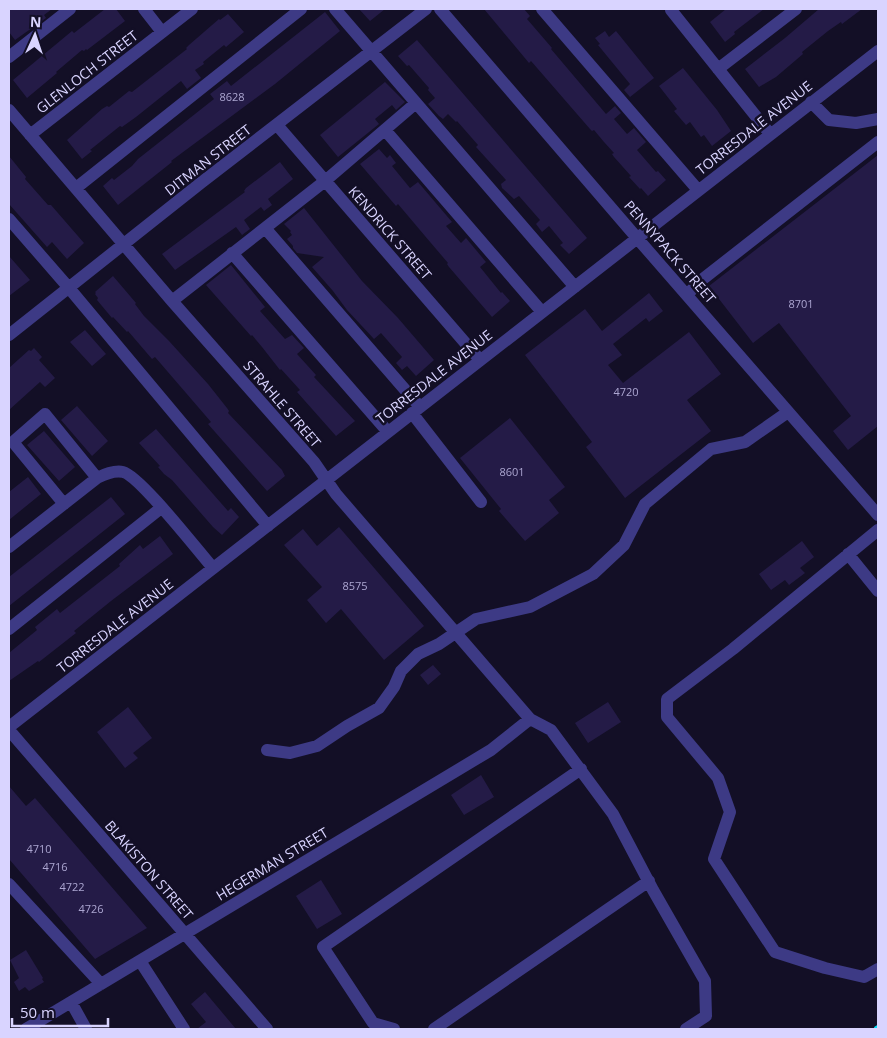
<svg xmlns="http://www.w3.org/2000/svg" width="887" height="1038" viewBox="0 0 887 1038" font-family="'Open Sans',sans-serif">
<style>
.building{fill:#241b47}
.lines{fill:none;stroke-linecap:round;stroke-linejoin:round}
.minor{stroke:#3d3a85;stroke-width:12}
.rail{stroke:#00e5ff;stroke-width:4;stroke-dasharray:8 6;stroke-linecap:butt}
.labels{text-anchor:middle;stroke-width:5;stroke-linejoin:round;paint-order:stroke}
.number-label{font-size:11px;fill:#aca6d1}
.street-label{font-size:14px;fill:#d9d4ff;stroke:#130f26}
</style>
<rect width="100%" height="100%" fill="#130f26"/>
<path class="building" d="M9,9H52L44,15L46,18L15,40L9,32Z
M105,9H116L125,21L87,50L86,49L84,51L82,50L56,72L57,73L27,98L13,80L72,31L74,33Z
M359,9H385L370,21Z
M484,9H524L530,16L527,19L552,48L551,49L606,114L615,106L621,113L614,119L627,134L634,128L646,142L637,150L656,172L658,171L666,180L648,196L641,188L640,189L629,177L631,176L614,157L612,154L614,153L604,142L594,130L592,131L590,129L531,61L529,63Z
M726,9H764L734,32L735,34L725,42L710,22Z
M819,9H862L842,24L841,22L828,31L802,52L803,54L776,77L759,87L745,69L785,38Z
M325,12L340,31L275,84L171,161L172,162L118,205L103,186L112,178L114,180L132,166L138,159L214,99L210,94L227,81L231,86Z
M228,14L244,32L226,47L224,45L203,62L204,64L195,70L201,78L187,89L181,81L136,117L122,127L120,126L90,150L92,151L82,159L67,140L102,109L107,106L109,107L129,91L132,92L187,49L186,48L189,45L219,19L220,20Z
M605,31L609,37L616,31L654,78L630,97L624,90L630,84L598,45L600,44L595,38Z
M417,40L587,238L569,254L560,245L563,243L549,226L542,232L536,224L540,220L519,196L514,199L502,188L501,184L506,180L476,147L478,145L457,121L456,122L448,114L443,119L439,116L428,104L435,98L428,90L429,88L409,65L407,66L398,56Z
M683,68L717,110L731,131L712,146L704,135L701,137L690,122L686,125L674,111L677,109L659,86Z
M385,82L405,102L396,110L392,105L375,119L379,124L338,157L320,135Z
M379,149L387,158L390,155L396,163L392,166L410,188L418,182L452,222L446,226L461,243L466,238L486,262L480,267L501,293L502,292L510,301L492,317L449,267L447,264L448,263L425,236L398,204L396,206L360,164Z
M878,155V426L848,450L833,431L851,416L779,323L753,343L709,286Z
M9,156L26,177L25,179L48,205H51L84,243L67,259L52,242L47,247L9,204Z
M280,162L293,179L268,199L272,205L264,211L261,207L244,220L250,229L242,235L236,227L175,270L162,254L245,192L244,191L246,188Z
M304,208L362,281L398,318L434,360L416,376L407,366L402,370L396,363L402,357L381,333L374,339L347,310L333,291L312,267L324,257L297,253L293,248V246L287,239L292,235L290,232L291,231L284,224Z
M9,256L30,280L9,296Z
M231,265L265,307L260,311L285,339L292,335L304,348L297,354L316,375L314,377L355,421L336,436L297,392L300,390L281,369L280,370L262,347L252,335L251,336L206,285Z
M113,276L136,303L135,304L144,316L169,341L208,384L227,408L229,411L228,413L282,470L285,476L267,491L208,424L211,422L155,357L152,359L128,331L127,332L113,317L112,318L97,300L98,298L95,294L96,293L95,292Z
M649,293L663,311L649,322L646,318L613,344L622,355L608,365L623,383L689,332L721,374L687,400L711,431L625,498L586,447L592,442L525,355L585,309L602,331Z
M85,330L106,354L92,366L70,342Z
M34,348L42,357L39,360L55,378L45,387L40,382L9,410V368L29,350L31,351Z
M77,406L108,441L92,456L61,420Z
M510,418L565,487L549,500L559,513L525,541L499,511L501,509L460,458Z
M156,429L228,511L231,508L239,517L222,535L213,527L172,480L164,474L158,467L160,466L139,443Z
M44,431L75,467L59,481L27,445Z
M28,477L41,494L9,520V492Z
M111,497L125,514L9,606V577Z
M339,527L424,626L384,660L341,609L326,623L307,600L322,587L284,545L303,529L317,546Z
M160,536L173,554L111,601L74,631L76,633L39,662L38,661L9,681V653L37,630L35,627L57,609L60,613L120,566L119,564L140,545L143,549Z
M802,541L814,557L800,568L805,573L789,585L785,580L771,590L759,574Z
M433,665L441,674L428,685L420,675Z
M608,702L621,722L588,743L575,723Z
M128,707L152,738L133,753L138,758L125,768L97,732Z
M481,775L494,797L464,815L451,795Z
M9,786L26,806L35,798L147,928L95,959L9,859Z
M321,880L342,914L317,929L296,896Z
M26,950L43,978L42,979L44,982L29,991L25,987L19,991L14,982L19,978L10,960Z
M205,992L236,1029H197L206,1022L191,1004Z"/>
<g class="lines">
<path class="minor" d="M144,9L162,32
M335,9L575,287
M440,9L637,238L878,515
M542,9L698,190
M672,9L671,10L770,134
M9,57L70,9
M718,69L796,9
M811,102L829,120L856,123L878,119
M9,110L172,301L314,462L336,494L530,719L551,730L613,814L653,890L705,981L706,1016L686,1029
M277,125L480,360
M385,130L542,312
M30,135L192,9
M76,188L301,9
M9,219L69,288L268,526
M265,228L420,407
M232,253L388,432
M687,295L699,282L878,142
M172,301L325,181L416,103
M9,335L202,182L426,9
M412,413L481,502
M64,504L13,442L45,414L97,478
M878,530L733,649L667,699V717L718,778L730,812L714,859L775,952L825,968L864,977L878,969
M9,547L97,478C105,474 114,470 123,472C140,476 198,551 213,568
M848,554L878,591
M9,629L161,508
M9,727L878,51
M9,730L267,1029
M267,750L290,753L317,746L347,726L379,708L394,687L401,671L418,654L439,644L476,619L530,607L593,574L624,545L645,504L711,449L745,442L788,412
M9,884L101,984
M140,961L184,1029
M71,1002L86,1029
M26,1029L491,750L530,719
M394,1029L373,1023L323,947L581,769
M434,1029L649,881"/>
<path class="rail" d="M875,1029L878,1027"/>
</g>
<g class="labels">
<g class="number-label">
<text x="232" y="101">8628</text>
<text x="801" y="308">8701</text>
<text x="626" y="396">4720</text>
<text x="512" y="476">8601</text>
<text x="355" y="590">8575</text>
<text x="39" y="853">4710</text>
<text x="55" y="871">4716</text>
<text x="72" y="891">4722</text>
<text x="91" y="913">4726</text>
</g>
<g class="street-label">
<text transform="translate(87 72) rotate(-38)" y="5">GLENLOCH STREET</text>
<text transform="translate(754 128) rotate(-38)" y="5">TORRESDALE AVENUE</text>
<text transform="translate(208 160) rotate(-38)" y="5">DITMAN STREET</text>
<text transform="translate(390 233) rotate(49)" y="5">KENDRICK STREET</text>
<text transform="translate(670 252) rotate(49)" y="5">PENNYPACK STREET</text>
<text transform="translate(434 377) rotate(-38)" y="5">TORRESDALE AVENUE</text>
<text transform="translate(282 404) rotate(49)" y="5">STRAHLE STREET</text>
<text transform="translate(115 626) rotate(-38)" y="5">TORRESDALE AVENUE</text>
<text transform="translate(272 864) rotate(-31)" y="5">HEGERMAN STREET</text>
<text transform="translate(149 870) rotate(49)" y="5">BLAKISTON STREET</text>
</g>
</g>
<rect width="887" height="1038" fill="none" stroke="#d9d4ff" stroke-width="20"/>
<g transform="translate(35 35) rotate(3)" stroke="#130f26" stroke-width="4" paint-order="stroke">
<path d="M0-4L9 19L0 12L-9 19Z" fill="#d9d4ff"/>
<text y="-8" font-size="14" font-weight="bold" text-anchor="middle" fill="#d9d4ff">N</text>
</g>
<path d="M12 1018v8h96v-8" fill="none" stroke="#d9d4ff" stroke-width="2.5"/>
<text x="20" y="1018" font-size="15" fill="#d9d4ff" stroke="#130f26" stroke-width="4" paint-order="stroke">50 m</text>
</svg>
